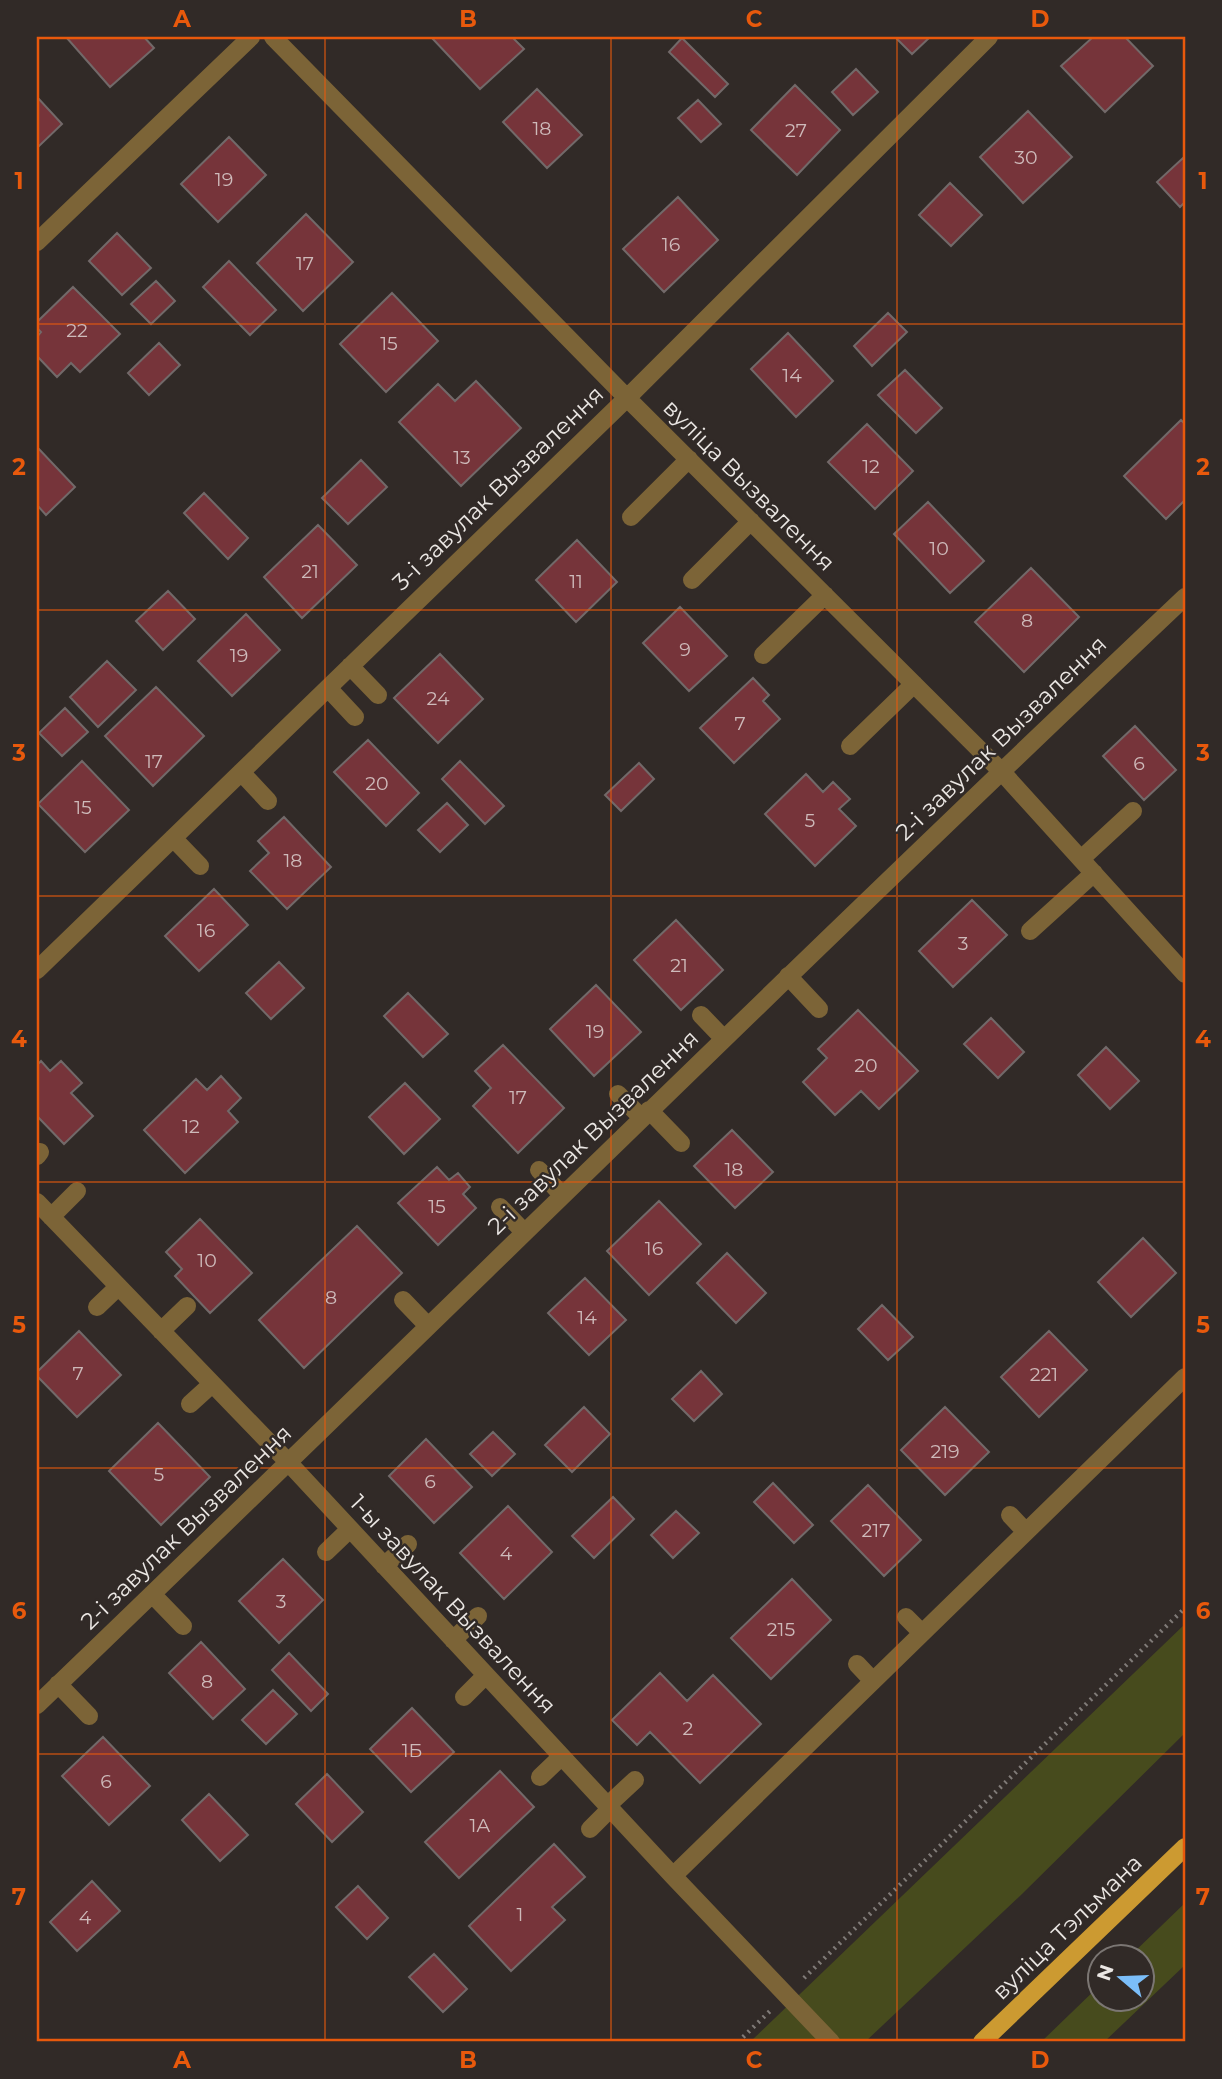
<svg xmlns="http://www.w3.org/2000/svg" width="1222" height="2079" viewBox="0 0 1222 2079" font-family="Montserrat,sans-serif">
<style>
.green{fill:#474b1d}
.building{fill:#76343a;stroke:#726969;stroke-width:2}
.lines{fill:none;stroke-linecap:round;stroke-linejoin:round}
.path{stroke:#807b78;stroke-width:4.5;stroke-dasharray:2 5;stroke-linecap:butt}
.minor{stroke:#7c6437;stroke-width:18}
.major{stroke:#cc9a31;stroke-width:18}
.grid{fill:none;stroke:#e8590c;stroke-width:2;stroke-opacity:0.55}
.labels{text-anchor:middle;stroke-width:5;stroke-linejoin:round;paint-order:stroke}
.number-label{font-size:19px;fill:#cebaba}
.street-label{font-size:23px;fill:#ebe7e4;stroke:#312a27}
.neatline{fill:none;stroke:#e8590c;stroke-width:2.5}
.grid-label{font-size:23px;text-anchor:middle;font-weight:bold;fill:#e8590c}
</style>
<rect width="100%" height="100%" fill="#312a27"/>
<path class="green" d="M1185,1624V1733L1021,1895L865,2042H750Z
M1185,1903V1965L1104,2042H1041L1099,1986L1100,1998H1142V1956H1130Z"/>
<path class="building" d="M66,37H144L154,48L110,87Z
M431,37H512L524,49L480,89Z
M895,37H930L912,54Z
M1093,37H1125L1153,66L1105,112L1061,66Z
M682,38L728,84L715,97L669,52Z
M856,69L878,92L853,115L832,92Z
M795,85L840,130L797,175L751,130Z
M537,89L582,135L547,168L503,122Z
M37,97L62,124L37,148Z
M698,100L721,124L701,142L678,118Z
M1028,111L1072,157L1023,203L980,157Z
M229,137L266,175L218,222L181,184Z
M1183,158L1185,161V202L1180,207L1157,182Z
M950,183L982,215L951,246L919,215Z
M678,197L718,240L664,292L623,249Z
M306,214L353,262L303,311L257,263Z
M117,233L151,268L122,295L89,261Z
M229,261L276,310L250,335L203,287Z
M156,281L175,301L151,324L131,304Z
M73,287L120,334L80,372L71,363L57,377L37,356V337L41,332L37,328V322Z
M392,293L438,341L386,392L340,344Z
M888,313L907,332L872,366L854,346Z
M788,333L833,381L796,417L751,369Z
M159,343L180,365L149,395L128,373Z
M905,370L942,408L916,433L878,395Z
M476,381L521,428L461,486L399,422L438,384L455,401Z
M1181,420L1185,424V500L1166,519L1124,476Z
M867,424L913,471L875,509L828,462Z
M37,447L75,487L46,515L37,505Z
M361,460L387,487L348,524L322,498Z
M204,493L248,538L228,559L184,513Z
M928,502L984,561L950,593L894,534Z
M318,525L357,565L302,618L264,577Z
M577,540L617,582L576,622L536,580Z
M1031,568L1079,617L1024,672L975,622Z
M168,591L195,619L163,650L136,621Z
M680,607L727,656L689,691L643,643Z
M246,614L280,650L232,696L198,661Z
M440,654L483,699L438,743L394,698Z
M107,661L136,690L98,727L70,697Z
M753,678L769,695L763,701L780,719L734,763L700,728Z
M156,687L204,736L153,786L105,736Z
M65,708L88,732L62,756L39,733Z
M1135,726L1176,770L1144,800L1103,756Z
M368,740L419,793L386,826L334,772Z
M82,761L129,810L85,852L38,804Z
M460,761L504,806L485,824L442,779Z
M639,763L654,779L621,811L605,795Z
M806,774L823,792L833,782L850,799L839,809L856,826L815,866L765,814Z
M447,803L468,825L440,852L418,830Z
M284,817L331,867L287,909L250,871L269,853L258,841Z
M214,889L248,925L199,971L165,936Z
M972,900L1007,935L953,987L919,951Z
M676,920L723,970L681,1010L634,960Z
M279,962L304,988L271,1019L246,993Z
M596,985L641,1032L594,1076L550,1029Z
M408,993L448,1034L423,1057L384,1016Z
M858,1010L918,1071L879,1109L861,1091L835,1115L803,1082L827,1058L818,1049Z
M991,1018L1024,1052L998,1078L964,1044Z
M503,1045L564,1108L518,1153L473,1106L491,1088L475,1071Z
M1106,1047L1139,1081L1110,1109L1078,1075Z
M41,1061L50,1071L61,1061L82,1083L71,1093L93,1116L64,1144L37,1116V1065Z
M221,1076L241,1098L228,1111L238,1122L185,1173L144,1130L196,1079L207,1090Z
M405,1083L440,1119L404,1154L369,1117Z
M732,1130L773,1172L735,1208L694,1166Z
M437,1167L449,1180L458,1173L470,1187L463,1194L476,1208L438,1245L398,1203Z
M659,1201L701,1244L649,1295L607,1251Z
M200,1219L252,1273L210,1313L175,1276L182,1269L166,1252Z
M357,1226L402,1273L304,1368L259,1320Z
M1143,1238L1176,1273L1131,1317L1098,1282Z
M727,1253L766,1293L736,1323L697,1283Z
M585,1278L626,1320L589,1355L548,1313Z
M882,1305L913,1337L888,1360L858,1329Z
M79,1331L121,1375L77,1417L37,1376V1372Z
M1049,1331L1087,1370L1039,1417L1001,1377Z
M701,1371L722,1394L694,1421L672,1399Z
M584,1407L610,1434L572,1472L545,1445Z
M945,1407L989,1452L945,1495L901,1450Z
M158,1423L210,1477L161,1525L109,1471Z
M493,1432L515,1454L492,1476L470,1454Z
M426,1439L472,1487L434,1523L389,1476Z
M773,1483L813,1525L794,1543L754,1502Z
M868,1485L921,1540L884,1576L831,1521Z
M613,1497L634,1519L594,1558L572,1536Z
M508,1506L552,1552L504,1599L460,1553Z
M676,1511L699,1533L673,1558L651,1535Z
M283,1559L323,1600L279,1643L239,1601Z
M792,1579L831,1620L771,1679L731,1638Z
M201,1642L245,1689L213,1719L169,1673Z
M289,1653L328,1694L311,1711L272,1670Z
M660,1673L687,1701L713,1675L761,1724L700,1783L650,1732L637,1745L612,1720Z
M273,1690L297,1714L266,1744L242,1720Z
M412,1708L454,1752L411,1792L370,1749Z
M103,1737L150,1786L109,1825L62,1776Z
M500,1771L534,1807L459,1878L425,1842Z
M327,1774L363,1812L332,1842L296,1804Z
M209,1794L248,1835L220,1861L182,1820Z
M554,1844L585,1877L552,1907L565,1920L511,1971L469,1926Z
M92,1881L120,1911L77,1951L50,1922Z
M358,1886L388,1918L367,1939L336,1907Z
M434,1954L467,1989L443,2012L409,1977Z"/>
<g class="lines">
<path class="path" d="M804,1978L1185,1608
M738,2042L770,2011"/>
<path class="minor" d="M273,37L627,398L1001,771L1185,974
M37,242L251,37
M631,517L689,459
M692,580L751,521
M763,655L825,595
M350,666L378,695
M328,688L355,717
M850,746L914,684
M241,772L268,801
M173,838L200,866
M1081,859L1133,811
M1030,931L1094,873
M37,970L627,398L989,37
M788,976L819,1009
M701,1015L724,1039
M618,1094L641,1117
M649,1110L681,1143
M37,1156L40,1152
M539,1170L562,1195
M37,1202L288,1462L673,1876L831,2042
M500,1207L524,1232
M51,1217L77,1191
M403,1300L428,1326
M97,1307L118,1287
M161,1331L187,1306
M190,1404L212,1384
M1010,1515L1026,1532
M326,1552L350,1529
M384,1566L408,1544
M152,1594L183,1626
M906,1617L922,1633
M453,1640L478,1616
M857,1664L873,1681
M58,1684L89,1716
M464,1697L486,1675
M37,1705C421,1336 799,962 1185,597
M540,1777L561,1757
M607,1806L635,1780
M590,1829L610,1809
M673,1876L1185,1377"/>
<path class="major" d="M982,2042L1185,1847"/>
</g>
<path class="grid" d="M325,37V2042M611,37V2042M897,37V2042M37,324H1185M37,610H1185M37,896H1185M37,1182H1185M37,1468H1185M37,1754H1185"/>
<g class="labels">
<g class="number-label">
<text x="542" y="135">18</text>
<text x="796" y="137">27</text>
<text x="1026" y="164">30</text>
<text x="224" y="186">19</text>
<text x="671" y="251">16</text>
<text x="305" y="270">17</text>
<text x="77" y="337">22</text>
<text x="389" y="350">15</text>
<text x="792" y="382">14</text>
<text x="462" y="464">13</text>
<text x="871" y="473">12</text>
<text x="939" y="555">10</text>
<text x="310" y="578">21</text>
<text x="576" y="588">11</text>
<text x="1027" y="627">8</text>
<text x="685" y="656">9</text>
<text x="239" y="662">19</text>
<text x="438" y="705">24</text>
<text x="740" y="730">7</text>
<text x="154" y="768">17</text>
<text x="1139" y="770">6</text>
<text x="377" y="790">20</text>
<text x="83" y="814">15</text>
<text x="810" y="827">5</text>
<text x="293" y="867">18</text>
<text x="206" y="937">16</text>
<text x="963" y="950">3</text>
<text x="679" y="972">21</text>
<text x="595" y="1038">19</text>
<text x="866" y="1072">20</text>
<text x="518" y="1104">17</text>
<text x="191" y="1133">12</text>
<text x="734" y="1176">18</text>
<text x="437" y="1213">15</text>
<text x="654" y="1255">16</text>
<text x="207" y="1267">10</text>
<text x="331" y="1304">8</text>
<text x="587" y="1324">14</text>
<text x="78" y="1380">7</text>
<text x="1044" y="1381">221</text>
<text x="945" y="1458">219</text>
<text x="159" y="1481">5</text>
<text x="430" y="1488">6</text>
<text x="876" y="1537">217</text>
<text x="506" y="1560">4</text>
<text x="281" y="1608">3</text>
<text x="781" y="1636">215</text>
<text x="207" y="1688">8</text>
<text x="688" y="1735">2</text>
<text x="412" y="1757">1Б</text>
<text x="106" y="1788">6</text>
<text x="480" y="1832">1А</text>
<text x="520" y="1921">1</text>
<text x="85" y="1924">4</text>
</g>
<g class="street-label">
<text transform="translate(749 485) rotate(45)" y="8">вуліца Вызвалення</text>
<text transform="translate(498 488) rotate(-44)" y="8">3-і завулак Вызвалення</text>
<text transform="translate(1001 738) rotate(-44)" y="8">2-і завулак Вызвалення</text>
<text transform="translate(593 1132) rotate(-44)" y="8">2-і завулак Вызвалення</text>
<text transform="translate(186 1527) rotate(-44)" y="8">2-і завулак Вызвалення</text>
<text transform="translate(453 1604) rotate(47)" y="8">1-ы завулак Вызвалення</text>
<text transform="translate(1067 1927) rotate(-44)" y="8">вуліца Тэльмана</text>
</g>
</g>
<rect width="1222" height="2079" fill="none" stroke="#312a27" stroke-width="77"/>
<g transform="translate(1121 1978) rotate(289)"><circle r="33" fill="#312a27" stroke="#7b7673" stroke-width="2"/>
<path d="M0-5L12 26L0 18L-12 26Z" fill="#7bbef9"/>
<text y="-10" font-size="19" font-weight="bold" text-anchor="middle" fill="#ebe7e4">N</text>
</g>
<rect x="38" y="38" width="1146" height="2002" class="neatline"/>
<g class="grid-label">
<text x="182" y="27">A</text>
<text x="468" y="27">B</text>
<text x="754" y="27">C</text>
<text x="1040" y="27">D</text>
<text x="19" y="189">1</text>
<text x="1203" y="189">1</text>
<text x="19" y="475">2</text>
<text x="1203" y="475">2</text>
<text x="19" y="761">3</text>
<text x="1203" y="761">3</text>
<text x="19" y="1047">4</text>
<text x="1203" y="1047">4</text>
<text x="19" y="1333">5</text>
<text x="1203" y="1333">5</text>
<text x="19" y="1619">6</text>
<text x="1203" y="1619">6</text>
<text x="19" y="1905">7</text>
<text x="1203" y="1905">7</text>
<text x="182" y="2068">A</text>
<text x="468" y="2068">B</text>
<text x="754" y="2068">C</text>
<text x="1040" y="2068">D</text>
</g>
</svg>
